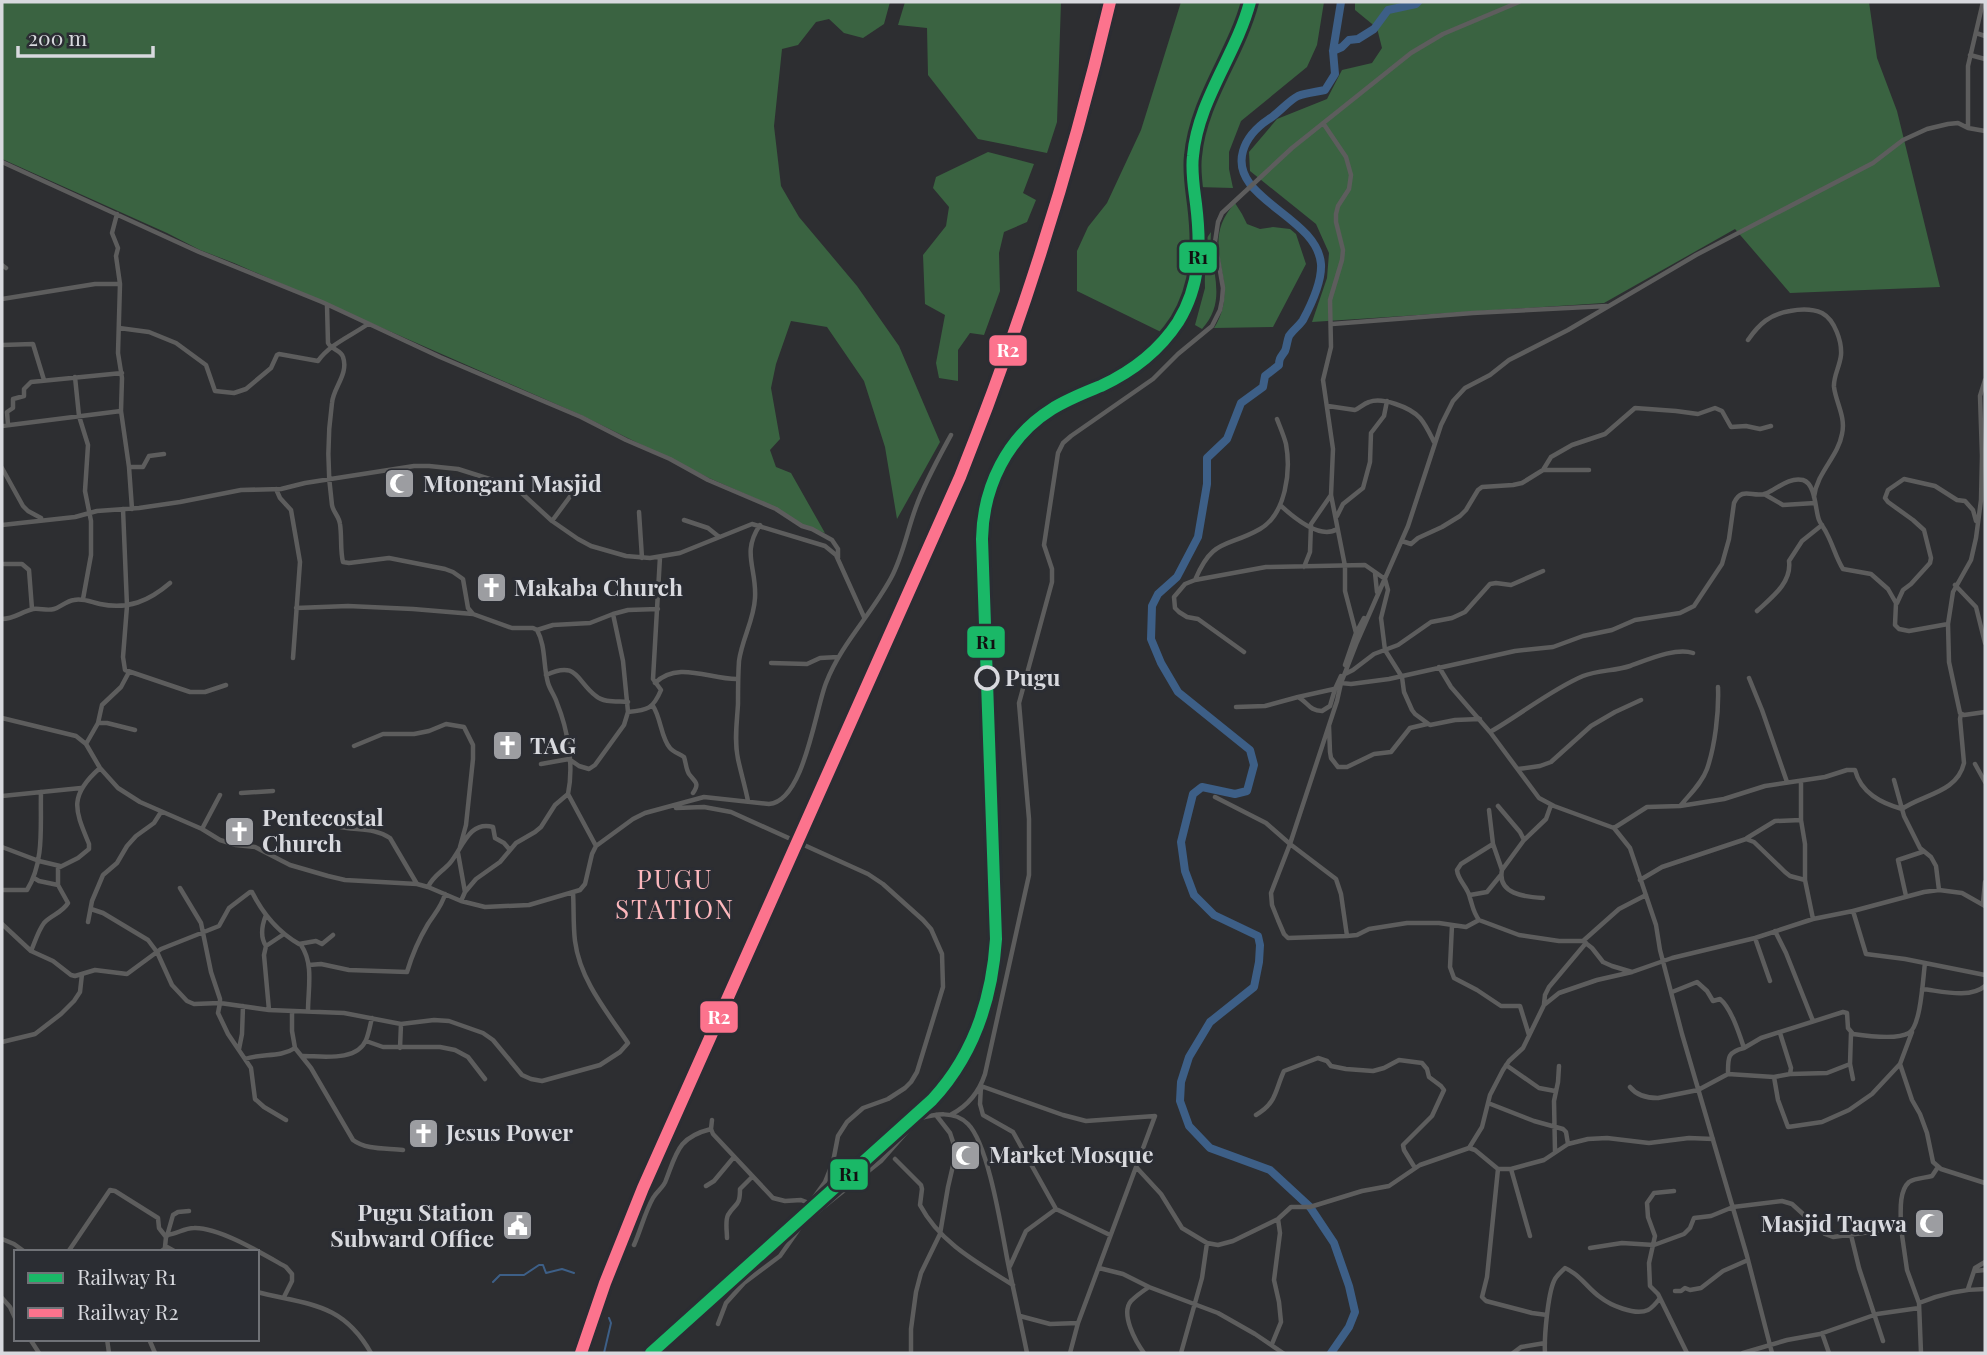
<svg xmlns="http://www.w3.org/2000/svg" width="1987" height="1355" viewBox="0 0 1987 1355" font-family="'Playfair Display',serif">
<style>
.forest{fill:#3a6341}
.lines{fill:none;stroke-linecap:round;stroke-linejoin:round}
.stream{stroke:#3d5f87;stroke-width:2}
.river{stroke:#3d5f87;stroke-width:8}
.minor{stroke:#5d5d5d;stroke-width:4.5}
.rail-1-casing{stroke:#2b2d33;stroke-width:18}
.rail-2-casing{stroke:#2b2d33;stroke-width:18}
.rail-1{stroke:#1ab867;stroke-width:12}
.rail-2{stroke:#fc738d;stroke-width:12}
.stop-dot{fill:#2b2d33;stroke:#d8d9de;stroke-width:3.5}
.labels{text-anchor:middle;stroke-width:6;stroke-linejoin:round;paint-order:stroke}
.poi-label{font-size:23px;font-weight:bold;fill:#d8d9de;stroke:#2b2d33;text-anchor:start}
.stop-label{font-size:23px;font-weight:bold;fill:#d8d9de;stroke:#2b2d33;text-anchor:start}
.quarter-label{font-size:26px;letter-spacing:2px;fill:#fcb7bc;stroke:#2b2d33}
.line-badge{stroke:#2b2d33;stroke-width:2.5}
.badge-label{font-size:19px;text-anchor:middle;font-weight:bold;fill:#fff}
.pale-badge-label{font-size:19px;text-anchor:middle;font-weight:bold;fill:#111}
</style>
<rect width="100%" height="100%" fill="#2d2e31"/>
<path class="forest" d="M2,2H890L884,24L863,38L844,33L829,19L816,22L798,45L782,49L774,126L781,186L799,217L857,286L899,346L940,442L897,519L885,447L864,381L827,327L791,321L776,364L771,388L780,439L770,450L776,467L791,473L825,533L803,525L777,508L709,478L581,415L234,263L200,250L167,233L2,159Z
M905,2H1061L1057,122L1047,153L978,139L928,75L927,28L898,25Z
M1181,2H1244C1231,56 1190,100 1187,157C1186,173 1189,190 1191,206C1197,256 1194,291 1163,333L1077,291V251L1088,227L1107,203L1141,130Z
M1253,2H1324L1317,45L1307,67L1241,121L1229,152V169L1233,188L1197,187C1189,111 1236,70 1253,2Z
M1355,2H1869L1877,58L1897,111L1940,287L1790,293L1735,229L1604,303L1312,322L1327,278L1329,253L1316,224L1250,171L1249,152L1277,119L1327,99L1342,70L1372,63L1382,48L1377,28L1355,10Z
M988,152L1034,164L1023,193L1036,200L1027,222L1004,232L999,253L1000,291L984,335L970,333L958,350V381L939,378L936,363L945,315L925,304L923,255L946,226L949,207L933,188L936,177Z
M1235,203L1242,214L1247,224L1260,229L1273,227L1290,229L1296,234L1306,264L1273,327L1214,328C1244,280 1195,247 1235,203Z
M1211,232C1208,267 1230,298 1202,329L1195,325L1205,288L1204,242Z"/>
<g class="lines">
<path class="stream" d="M493,1282L500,1275H524L539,1265H543L546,1273L562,1269L574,1273
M604,1353L611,1323L609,1318"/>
<path class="river" d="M1333,51L1342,47L1349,40L1358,39L1374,29L1388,10L1416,4L1418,2
M1331,1353L1349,1327L1355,1312L1349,1286L1334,1243L1310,1207L1270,1170L1210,1148L1189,1126L1180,1101L1181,1082L1189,1057L1210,1022L1254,987L1259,962L1260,945L1258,936L1214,915L1194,895L1185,871L1181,842L1193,794L1202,787L1235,794L1247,791L1254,765L1250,750L1178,692L1161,663L1151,639L1152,606L1158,594L1177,577L1198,537L1207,484V458L1227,439L1241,403L1263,387L1265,376L1279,365C1279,358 1281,357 1285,351C1287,346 1287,341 1289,336C1293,330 1299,326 1303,320C1311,305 1322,281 1321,264C1317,216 1229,199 1243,151C1247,137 1257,127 1269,119C1279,113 1288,101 1298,96C1306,93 1316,92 1325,90L1335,74L1333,51L1341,2"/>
<path class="minor" d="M1976,33L1985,36
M1970,55L1985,59
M1323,123L1346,157L1351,175L1349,189L1338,206L1336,214V222L1343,250L1342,260L1330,300L1331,347L1323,380L1333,449L1331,495L1345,566V591L1356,633
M1968,128V66L1983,2
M2,162L199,252L322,302L440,357L581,417L626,440L670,459L708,480L776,509L802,526L812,529L832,540L838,549V558
M117,214L112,233L118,248L116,256L120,284L118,353L122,378L121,411L129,467L132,509
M2,265L6,268
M2,299L95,284H120
M327,305L328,343C332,350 341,350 343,357C349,374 333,388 332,403C327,438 327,470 332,505C333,512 339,516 340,524C342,537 340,550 343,562L349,563L389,558L445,569L453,572L463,579L468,608L473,614L512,628H533L537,630C546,646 543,666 548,683C550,690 555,696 557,703C568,730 574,766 568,794L555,805L541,827L535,832L516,843L500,862L476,879L465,892L461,901
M1332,324L1473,313L1607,306
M119,328L149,332L176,343L206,365L215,391L234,393L246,389L271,368L277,355L279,354L318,361C330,344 351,336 368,324
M1748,340C1759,324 1770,314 1790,311C1800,309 1813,309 1822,313C1835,320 1842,342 1841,355C1840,366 1833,377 1834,387C1836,403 1846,417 1842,434C1838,457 1817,472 1814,497
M2,345L33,344L44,380
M75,377L79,416L88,445L85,491L91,521V555L83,599
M1985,380L1980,396L1982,456L1981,500L1976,538L1971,560L1953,592L1948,624L1949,662L1960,713L1964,715L1985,712
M1328,406L1355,410C1360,408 1363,404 1369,402C1382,397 1410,407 1420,418C1426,425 1430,434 1434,442
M8,425L7,412L13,408V399L24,396V389L31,382L122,373
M2,426L121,411
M129,467H143L149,456L164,454
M2,468L23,506L28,511L41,518
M1543,470L1551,457L1572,445L1605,434L1635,408L1676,411L1698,414L1715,408L1722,411L1731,427L1746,426L1760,429L1771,426
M276,489L280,498L291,510L300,562L293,658
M1764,494L1783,505L1815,503
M1280,505C1293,517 1320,540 1337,529
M123,509L127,606L123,657L125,670L190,692H205L226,685
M639,512L642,558
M1337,516L1343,504L1363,488L1370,462L1371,433L1384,416L1387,401
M684,520L708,528L718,536
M552,521L580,483
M2,525L75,517L97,511L139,508L180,502L241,490L281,489L305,483L414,466H429L458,469L515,487L552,521L578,539L591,546L626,556L650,558L680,553L752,524L825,546L836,555L864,617
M1402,541L1411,544L1418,538L1442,527L1460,516L1466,510L1478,490L1482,487L1513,485L1522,483L1543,470H1589
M2,564H22L29,570L32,609
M1304,567L1310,552L1311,524L1331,495
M1375,573L1377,592
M1195,580C1213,537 1227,548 1260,529C1286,514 1291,471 1286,444C1284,436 1280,427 1277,419
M1955,585L1976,607L1985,643
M1897,603L1903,590L1911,584L1930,563L1931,558L1924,530L1913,520L1888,502L1885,498L1888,490L1904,479L1935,486L1957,500L1965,501L1973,510L1976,521
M296,608L348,606L413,609L473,614
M1757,611C1771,598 1792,583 1789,561L1802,541L1822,525
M2,619C14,619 21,612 33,609C40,608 47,611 54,609C61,607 66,601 74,600C83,598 91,602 100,604C128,610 149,601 170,583
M537,630L553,625L590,623L613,614L628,610L658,609
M1244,652L1198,619L1187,617L1179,612L1175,608L1174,597L1185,584L1195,580L1266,567L1365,565L1385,579L1388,590L1381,618L1385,650L1402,677L1404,692L1412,710L1415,714L1430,725L1455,720L1480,719
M771,663L807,664L820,658L838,657
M1345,665L1356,633L1364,618
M1439,667L1451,687L1490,732L1539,798L1554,806L1614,828L1630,848L1656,925L1660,950L1682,1034L1747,1256L1772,1353
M1345,674L1353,670L1374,654L1398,645L1431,622L1452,618L1465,612L1490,584L1496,583L1511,585L1543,571
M546,675C578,660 576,681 596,696C604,703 618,701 628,702
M1749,678L1762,710L1787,782
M655,683C678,660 711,680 738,679
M1341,683L1351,684L1389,679L1515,651L1553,647L1583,636L1612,630L1635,620L1680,613L1694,606L1722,564L1729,539L1734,503C1742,485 1754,499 1767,493C1778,488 1789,477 1803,480C1816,484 1815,510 1819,520C1821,525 1825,529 1827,534C1833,545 1836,558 1843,569L1871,574L1888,589L1896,603L1895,625L1899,629L1909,631L1948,624
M1298,697L1334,689
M653,706C661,718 661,738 670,748C673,752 680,754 684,757C686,763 686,769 689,774C695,782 700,783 693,793
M1236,707L1265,706L1298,697C1308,702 1309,711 1322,711L1330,706L1335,689L1341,676
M628,712C648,710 653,709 661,690L653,679L660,557
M2,718L76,736L86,744L100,768L118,788L140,802L202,829L220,840L236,845L255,847L290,865L328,876L345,880L417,884L428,887L461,901L485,907L529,905L580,890L585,884L592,854L596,846L633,819L645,813L704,797L769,804C804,801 815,711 826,683C841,644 871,615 891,578C903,556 907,531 916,507C925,482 938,459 951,435
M98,723L102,705L121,687L129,672
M1329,726L1330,752L1331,758L1338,767H1347L1374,754L1391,752L1410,728L1427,724
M1490,732C1520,715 1552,689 1583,676C1598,670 1615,671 1630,666C1647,660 1676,647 1693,653
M86,744L98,723H107L135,730
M354,746L383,734H414L429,731L446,724L464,727L473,745V759L466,825L460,847
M541,764L569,759L579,766L589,769L595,765L624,725L628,712L623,661L613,614
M1975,764L1985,782
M1518,769L1540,766L1551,762L1591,726L1615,712L1641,700
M1894,780L1904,816L1920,848L1931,857L1936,866L1939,890
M1801,781V820L1805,844V880L1813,919
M241,793L273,791
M568,794L596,846
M2,796L81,788
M1215,797L1266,823L1290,844L1336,879L1341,894L1347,936
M748,801C745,786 741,773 738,759C734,741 737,722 738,704C738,690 738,675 739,661C742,639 754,620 755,598C757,568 741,553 760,525
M1681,805C1690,794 1702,783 1707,769C1715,746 1719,712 1718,687
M1498,806L1520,832L1524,840L1502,870C1497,894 1525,897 1543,898
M676,808L704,807L731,812L868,874L883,884L923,920L931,929L942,954L943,987L917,1072L911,1082L905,1088L888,1099L863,1108L847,1122L838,1136L833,1162L825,1182L810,1203
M1902,809C1923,794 1957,793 1964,763L1960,719L1961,714
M1489,810L1493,844L1502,870
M337,826C354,831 374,827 390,838L417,884
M1614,828L1647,807L1680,806L1724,799L1765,786L1825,777L1847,770H1855C1861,793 1881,803 1902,809
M202,829L220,795
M1747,838L1775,821L1801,820
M1524,840L1546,819L1551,805
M2,847L39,861L60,866
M458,853L465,892
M34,878L39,881L58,885
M1640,880L1662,867L1746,839L1754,842L1785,872L1790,876L1805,880
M428,887C433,876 442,872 450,863C462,849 469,820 493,827L495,838L504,843L510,850
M180,888L201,923L211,972L220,999V1003L218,1013L228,1034L251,1068L255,1099L264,1107L286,1120
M2,890H27C45,861 40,824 41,792
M1470,895L1487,892L1500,876
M1906,896L1898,860L1922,852
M1983,903L1985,882
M91,909L103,913L148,940L157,952L172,985L187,1001L194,1004L220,1003L269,1010L344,1013L401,1024L434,1020L449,1021L483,1033L493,1040L522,1075L531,1079L542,1081L600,1065L620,1052L628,1043C607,1012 580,980 575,941C573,925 574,908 573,892
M1853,911L1866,954L1905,959L1985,975
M266,915C262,925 260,937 266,946
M1479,920C1473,912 1473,907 1470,898C1468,887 1458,881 1457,870L1461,864L1493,844
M88,922L92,901L103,875L117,863L127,846L136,836L154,823L161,812
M2,924L31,951L53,961L71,975L75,976L95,970L127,974L161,949L219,926L229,908L250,892H252C263,914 278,932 299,944L316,941L322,944L333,935
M1452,925L1450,967L1454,978L1477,990L1501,1006H1520L1529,1035
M1775,931L1786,953L1813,1021
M1755,938L1770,981
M1583,941L1619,909L1646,895
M301,945C314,964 308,989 308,1011
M31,951C35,942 38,931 44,923C51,915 62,913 68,903L58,885V868L78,858L89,849V844C75,810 68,796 100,768
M309,965L321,964L349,970L407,972C412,955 419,939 428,924C435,913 442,906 445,894
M1632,972L1612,966L1603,962L1592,948L1583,941H1559L1519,935L1479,920L1466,927L1439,923H1407L1369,929L1357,935L1347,936L1288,938L1284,934L1278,920L1272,905L1271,893L1290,844L1337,701L1341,683L1357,642L1408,526L1441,425L1453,401L1465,388L1490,375L1509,360L1568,330L1696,255L1873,163L1903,140L1927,129L1948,124L1958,123L1968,128L1985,131
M1922,989C1941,991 1970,999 1985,986
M1672,992L1697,982L1707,991L1713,1001L1720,999C1731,1008 1739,1033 1744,1048C1727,1052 1728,1058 1728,1074
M1544,1004L1545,995L1549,987L1586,943
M269,1010L264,955L266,946L284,934
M292,1011V1031L295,1048L311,1068L353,1140C366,1150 387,1148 403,1150
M1851,1033L1850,1064L1853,1079
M366,1041L383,1047H440L455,1050L468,1057L485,1079
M2,1042L35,1034L61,1014L74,1001L80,992L82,974
M400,1048L401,1024
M1744,1048L1761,1038L1843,1012L1847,1013L1848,1028L1853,1034C1867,1036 1897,1040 1909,1033C1921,1026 1923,977 1925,963
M239,1049L242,1034L243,1006
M303,1056C322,1056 357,1062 366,1040C369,1033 370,1025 372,1018
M245,1059C262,1053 280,1058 295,1048
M1900,1064L1912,1100L1920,1114L1927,1133L1933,1162L1941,1169L1985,1183
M1506,1065L1539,1088L1555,1091
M1791,1074L1827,1073L1850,1064
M1774,1077L1778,1100L1788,1127L1822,1122L1849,1110L1872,1094L1900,1064L1912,1032
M1630,1087C1637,1096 1647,1098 1658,1098L1698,1090L1728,1074L1774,1077L1790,1074L1791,1068L1780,1033
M1488,1103L1534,1121L1563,1129L1566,1132L1568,1144
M952,1114C969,1105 979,1092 985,1074L1029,875V819L1019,703L1052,582V569L1044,545L1058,453L1063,443L1071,436L1153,379L1178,354L1212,326L1220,310L1222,300L1223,288L1215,242L1218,222L1222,213L1292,148L1411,53L1443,34L1519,2
M1256,1115C1277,1103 1275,1090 1284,1071L1318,1058L1327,1061L1331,1066L1346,1069L1373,1071L1384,1068L1399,1060L1422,1063L1427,1069L1429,1077L1441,1086L1444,1090L1432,1116L1403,1145L1404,1150L1415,1168
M712,1120L711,1129L713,1134L773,1198L785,1201L801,1200L822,1208L881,1161L918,1119C935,1114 954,1110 968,1124C989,1145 1002,1233 1008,1263C1014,1293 1021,1323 1027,1353
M1469,1148L1475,1150L1498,1169H1511L1544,1160L1568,1144L1588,1139L1607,1138L1649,1143L1689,1138L1713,1139
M1555,1151L1554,1101L1558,1082L1559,1066
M895,1159L921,1185L922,1189L920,1205C940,1243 978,1263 1013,1285
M1137,1168L1161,1194L1182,1228L1207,1243L1218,1245L1233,1241L1278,1219L1291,1207H1310L1362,1191L1389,1186L1420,1165L1469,1148L1482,1127L1490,1095L1503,1070L1509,1061L1523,1048L1544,1005L1559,993L1597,980L1632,972L1672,958L1755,938L1813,919L1853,911L1924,892L1939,890L1962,893L1985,906
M1498,1169L1487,1277L1482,1297L1486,1301L1532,1313L1547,1315
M1511,1169L1530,1236
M706,1186L714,1181L734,1157
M1674,1191L1654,1193L1647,1203L1648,1217L1655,1236L1649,1263L1650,1286L1658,1294L1687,1353
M1901,1228C1901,1215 1898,1192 1909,1182C1915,1178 1925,1178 1932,1176L1938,1167
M167,1235C177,1234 184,1228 194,1228C219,1227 263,1254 286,1267L292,1274V1281L284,1297
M1851,1235L1859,1268L1883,1341
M167,1236L173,1215L178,1212L189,1211
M727,1238C727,1231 725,1221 728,1215C736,1202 740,1207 740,1189L752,1177
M2,1239L14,1244L25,1252
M634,1245C641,1229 645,1212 653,1198C657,1191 664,1187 666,1180C677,1151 679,1137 711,1129
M1590,1248L1622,1243L1654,1245L1684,1234L1690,1228L1694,1218L1711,1216L1733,1207L1782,1201L1792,1204L1825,1234L1833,1237L1901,1228L1907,1270L1919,1303L1921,1353
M68,1252L110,1190L115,1191L158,1218L159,1228L166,1237L165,1247
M160,1252L167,1247L176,1252
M1010,1266L1026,1231L1056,1209
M1099,1268L1123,1274L1149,1287L1218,1313L1255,1334L1283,1353
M1975,1271L1985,1270
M1968,1289L1975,1268L1985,1262
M1675,1291H1681L1685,1288L1690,1290L1701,1288L1723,1271L1748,1260
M257,1292C308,1305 342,1302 371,1353
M2,1298L10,1307L16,1320
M1919,1303C1941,1294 1961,1289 1985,1289
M1020,1316L1050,1324L1078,1323
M718,1324L726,1303L744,1283L780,1256L801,1226L822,1208
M1822,1333L1829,1353
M30,1339L39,1353
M107,1339L109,1353
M149,1339L155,1353
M1272,1344L1281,1322L1279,1302L1274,1280L1280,1233L1278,1219
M911,1353V1329L916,1292L921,1273L940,1234L948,1187L955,1157V1148L950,1133L936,1115
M1070,1353L1078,1323L1155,1116L1086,1121L1063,1115L981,1086L980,1104L983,1115L1013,1132L1056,1209L1110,1235
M1144,1353C1136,1342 1120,1314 1131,1301C1136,1296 1143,1291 1149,1287
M1181,1353L1202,1278L1207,1243
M1513,1353L1521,1347L1545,1343
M1545,1353C1544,1337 1548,1294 1554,1281C1556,1276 1561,1272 1565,1268C1580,1274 1587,1288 1600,1297C1610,1305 1635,1316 1648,1310C1652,1308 1657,1302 1660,1298
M1743,1353L1787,1340L1820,1334L1877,1314L1919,1308"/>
<defs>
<path id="rail-1" d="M651,1353L932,1100C974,1055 992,1000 996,939L982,539C983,487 1007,437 1052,409C1068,399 1084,393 1101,386C1131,372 1159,351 1178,322C1201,285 1201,245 1196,204C1194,188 1191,171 1193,156C1198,100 1236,55 1250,2"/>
<path id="rail-2" d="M581,1353L605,1283L643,1188L960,477C1022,322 1072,164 1110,2"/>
</defs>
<use href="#rail-1" class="rail-1-casing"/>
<use href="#rail-2" class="rail-2-casing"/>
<use href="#rail-1" class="rail-1"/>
<use href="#rail-2" class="rail-2"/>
</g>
<defs>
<symbol id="mosque-square" viewBox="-11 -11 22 22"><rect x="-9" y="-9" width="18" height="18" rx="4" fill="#9c9da1" stroke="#2b2d33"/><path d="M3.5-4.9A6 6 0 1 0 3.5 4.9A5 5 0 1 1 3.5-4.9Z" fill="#fff"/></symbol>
<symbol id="church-square" viewBox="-11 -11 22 22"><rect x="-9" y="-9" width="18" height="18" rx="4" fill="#9c9da1" stroke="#2b2d33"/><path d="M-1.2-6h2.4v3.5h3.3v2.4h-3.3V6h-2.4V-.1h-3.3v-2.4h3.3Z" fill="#fff"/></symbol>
<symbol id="civic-square" viewBox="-11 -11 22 22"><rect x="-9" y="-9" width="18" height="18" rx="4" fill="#9c9da1" stroke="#2b2d33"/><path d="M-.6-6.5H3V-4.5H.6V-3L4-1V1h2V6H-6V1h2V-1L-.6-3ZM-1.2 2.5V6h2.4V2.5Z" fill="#fff"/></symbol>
</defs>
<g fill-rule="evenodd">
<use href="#mosque-square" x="382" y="466" width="35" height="35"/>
<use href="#church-square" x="474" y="570" width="35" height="35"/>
<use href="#church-square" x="490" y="728" width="35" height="35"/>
<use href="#church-square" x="222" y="814" width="35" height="35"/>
<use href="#church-square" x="406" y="1116" width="35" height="35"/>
<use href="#mosque-square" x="948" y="1138" width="35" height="35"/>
<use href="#mosque-square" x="1912" y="1206" width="35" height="35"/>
<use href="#civic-square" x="500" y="1208" width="35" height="35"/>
</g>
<circle class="stop-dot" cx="987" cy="678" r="11"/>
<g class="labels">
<g class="poi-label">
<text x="423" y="492">Mtongani Masjid</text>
<text x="514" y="596">Makaba Church</text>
<text x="530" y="754">TAG</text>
<text x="262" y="826">Pentecostal<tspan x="262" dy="26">Church</tspan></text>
<text x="446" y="1141">Jesus Power</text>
<text x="989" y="1163">Market Mosque</text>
<text x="494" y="1221" text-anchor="end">Pugu Station<tspan x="494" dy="26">Subward Office</tspan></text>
<text x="1907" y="1232" text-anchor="end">Masjid Taqwa</text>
</g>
<g class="stop-label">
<text x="1005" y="686">Pugu</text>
</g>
<g class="quarter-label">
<text x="675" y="889">PUGU<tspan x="675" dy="30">STATION</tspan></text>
</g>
</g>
<g class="line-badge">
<rect x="1178" y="241" width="40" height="33" rx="7" fill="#1ab867"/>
<rect x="988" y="334" width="40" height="33" rx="7" fill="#fc738d"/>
<rect x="966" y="625" width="40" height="34" rx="7" fill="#1ab867"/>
<rect x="699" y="1000" width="40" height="34" rx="7" fill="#fc738d"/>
<rect x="829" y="1158" width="40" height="33" rx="7" fill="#1ab867"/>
</g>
<g class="badge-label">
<text x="1008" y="357">R2</text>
<text x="719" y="1024">R2</text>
</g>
<g class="pale-badge-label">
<text x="1198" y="264">R1</text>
<text x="986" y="649">R1</text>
<text x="849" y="1181">R1</text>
</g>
<rect width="1987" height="1355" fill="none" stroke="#d8d9de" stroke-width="7"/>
<rect x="14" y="1250" width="245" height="91" fill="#2b2d33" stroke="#707277" stroke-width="2"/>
<rect x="28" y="1273" width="35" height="10" fill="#1ab867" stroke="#707277" stroke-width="2"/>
<text x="77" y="1285" font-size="21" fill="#d8d9de">Railway R1</text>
<rect x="28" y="1308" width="35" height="10" fill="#fc738d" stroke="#707277" stroke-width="2"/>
<text x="77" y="1320" font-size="21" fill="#d8d9de">Railway R2</text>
<path d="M18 46v10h135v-10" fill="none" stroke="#d8d9de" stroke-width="3.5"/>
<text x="28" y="46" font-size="21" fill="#d8d9de" stroke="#2b2d33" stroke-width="5" paint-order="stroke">200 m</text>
</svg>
